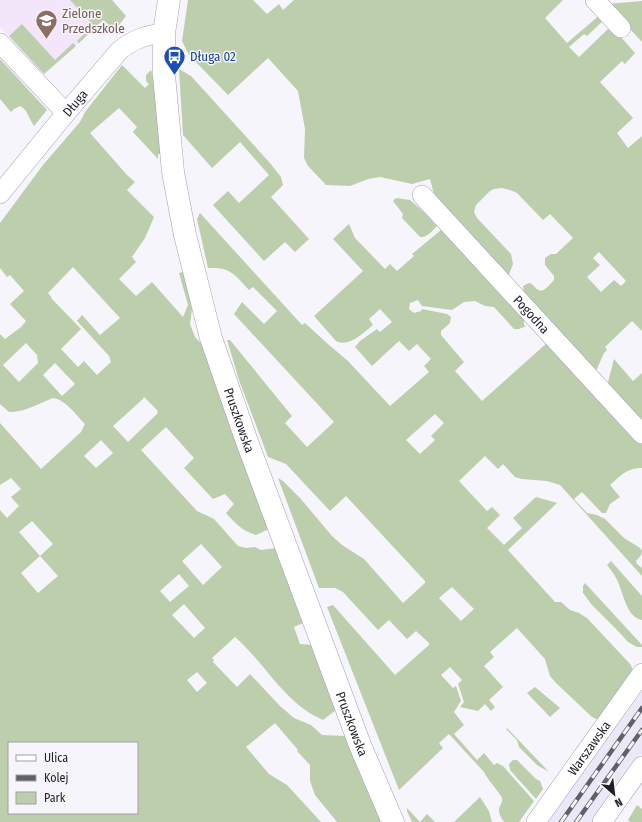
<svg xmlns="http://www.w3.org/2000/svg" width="642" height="822" viewBox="0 0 642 822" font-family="'Fira Sans Condensed',sans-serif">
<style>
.built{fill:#ebe9f7}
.education{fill:#f4e6fa}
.green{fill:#bcceac;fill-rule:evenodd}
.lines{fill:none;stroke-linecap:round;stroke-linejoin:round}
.street-casing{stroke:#a39eb8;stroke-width:20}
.secondary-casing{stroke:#a39eb8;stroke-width:23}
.street{stroke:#fff;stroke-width:19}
.secondary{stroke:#fff;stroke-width:22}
.rail-casing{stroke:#615f68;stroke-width:4.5}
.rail{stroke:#f6f5fb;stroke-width:3;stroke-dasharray:9;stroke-linecap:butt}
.labels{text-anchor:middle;stroke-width:3;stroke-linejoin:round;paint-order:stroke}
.education-label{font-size:13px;fill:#785e54;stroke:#f6f5fb;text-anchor:start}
.transit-label{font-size:13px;fill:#164399;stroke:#f6f5fb;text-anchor:start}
.street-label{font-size:13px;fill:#1f1d27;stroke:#f6f5fb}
</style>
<rect width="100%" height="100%" fill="#f6f5fb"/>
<path class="built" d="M642,685V754L594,822H543Z"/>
<path class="education" d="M0,0H112L126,16L115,30L103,20L77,45L44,74L0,27Z"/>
<path class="green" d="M70,0H112L126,16L115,30L103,20L79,43L77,41L93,25Z
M188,0H253L267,14L279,4L283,10L294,0H563L545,18L567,43L601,14L605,19L587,36L584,34L569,47L579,57L609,28H613L635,53L625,64L622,61L600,82L633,118L617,133L628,148L642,136V331L632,321L605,347L607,350L604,353L596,371L524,294L523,286L529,283C534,284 535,289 539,290C544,293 551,283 554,280V276L545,265V258L551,254H556L573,238L550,214L543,220L517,193L510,190L502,188L494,189L490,191L476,205L474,212L477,218L511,254L513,264L508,277L435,198L430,179L412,184L380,177L368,179L350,186L326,185L308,166L304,158L305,129L298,91L268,58L228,95L189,55L182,41ZM599,252L626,281L621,286L614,280L601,292L587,277L600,265L593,258Z
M642,1V42L607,4Z
M22,24L55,60L73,43L76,46L44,74L9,36Z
M0,59L47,110L34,126C29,119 28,110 20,106L14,109L11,112L0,99Z
M122,65L145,88L149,84L146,81V75L151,70L155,85L161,154H158V159L133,132L137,127L119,108L90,133L127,175L135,182L127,190L154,217L145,238L132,257L136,262L119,279L136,296L152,282L183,317L188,305L179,273L183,272L192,309L190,324L195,337L202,344L269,529L256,535C242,531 235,523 226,513L234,504L225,494L213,499L184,468L194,458L166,427L141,450L197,511L214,519L238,546L246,548L255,547L261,550L276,548L303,623L294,627L300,644L312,645L336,710L323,720C284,703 266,664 235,637L212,658L214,660L213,662L237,687L250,674L280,706L294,718L311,725L322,735L346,736L381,822H337L315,795L310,781V765L297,751L298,750L275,723L246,747L269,774L287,785L321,822H0V510L7,518L19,506L11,497L21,489L11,478L0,485V423L41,469L81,432L85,424C76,415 66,400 53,398C38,404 25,412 9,412L0,404V334L5,339L21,327L26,321L10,304L24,291L10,275L7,277L0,268V223L43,165L80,122L85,112ZM73,267L120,318L100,335L82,315L77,321L109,356L111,362L97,375L84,361L78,367L61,349L81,329L51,298H52L48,293ZM26,343L37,355L38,363L19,382L3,365ZM55,363L75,384L62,396L43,375ZM143,397H144L157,410L158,413L128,442L113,426L144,398ZM101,440L113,453L96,468L84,456ZM32,521L53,544L40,556L19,532ZM201,544L222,567L203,585L182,561ZM40,556L58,576L38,593L21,573ZM179,574L189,586L170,602L160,591ZM184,604L205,628L194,638L172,615ZM197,672L207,683L197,692L187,680ZM9,743H137V813H9Z
M179,69L191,76L270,163L281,177L283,185L271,197L309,239L295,252L285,242L264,261L213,205L228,191L239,203L269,175L240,142L212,168L183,135Z
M396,198L410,200L423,211L437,226C432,231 427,238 420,237L402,218L403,214L393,201Z
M200,213L302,325L305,323L329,345L348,361L390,406L429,372L424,366L431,359L417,344L409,351L399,341L372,366L355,347L360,341L377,329L380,332L392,322L380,309L369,319L373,325C364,332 349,348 336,341L314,316L363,271L333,239L349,224L355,238L385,269L390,264L397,271L414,256L412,254L441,230L524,320V325L526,326L519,329H514L494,307L485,306L475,301L464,302L452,310L422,306L418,300L410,303L409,309L414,313L421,311L422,309L447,314L451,317L450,323L441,331V335L464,362L455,371L482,401L548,342L642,443V468C628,467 620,476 610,485L620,497L610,504L606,513H602L582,492L574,499L587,513L597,515L605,519L624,538L640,548L642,551L641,555L636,561L637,564L642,568V576L560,485L547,481L522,479L515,477L503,464L498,469L485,456L459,481L487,511L492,507L500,515L487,528L504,545L522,528L513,518L536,497L557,503L508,550L555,602H561L570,610L579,613L587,618L631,665L634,675L601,721L592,717L556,683L550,676L545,659L517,628L490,652L494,657L484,666L503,687L489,700L495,707L491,711L485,704L478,711L460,707L464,702L458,684L462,680L450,667L441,675L453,688L456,686L461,701L454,712L464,725L454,734L477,760L484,753L494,765L497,763L503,766L534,801L519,822H504C502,819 499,815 499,810C499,806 503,803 502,798C500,793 487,779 484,772L449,734L439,743L443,748L399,790L327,607L333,605L395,675L429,645V643L416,631L407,639L389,620L378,630L343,592L335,588H319L278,478L283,481L300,498L332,536L342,545L364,559L403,603L425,583V581L346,496L330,511L286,464L268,457L239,380L227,340H230L292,416L285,423L307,447L334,422L234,314L242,302L264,324L277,311L253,287L249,290C234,274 231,267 208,268L197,219ZM435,414L444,423L431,436L435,440L420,454L406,440ZM452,587L474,609L461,621L439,598Z
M614,359L633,381L642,373V424L607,386Z
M611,561L642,596V620C625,617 623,589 616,578C614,573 610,569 607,565Z
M585,583L642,645V647H637L628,642L619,632L592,605L583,593V586Z
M535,687L560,708L550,717L527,693Z
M507,728L549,772L537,765L519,747L517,740L506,729Z
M513,760H517L536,779L540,781L543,789L536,799L510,770L509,764Z
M480,797L489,811L492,822H454Z
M637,805L642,809V822H630L628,820Z
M407,808L420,822L427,814L435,822H412L407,811Z"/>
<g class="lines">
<defs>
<g id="street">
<path d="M595,0L621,28"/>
<path d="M0,43L66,113"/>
<path id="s1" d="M0,194L66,113L119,51C133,39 147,35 164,33"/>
<path id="s2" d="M422,195L642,434"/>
<path id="s3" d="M536,822L642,673"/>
<path d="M602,822L642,766"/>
</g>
<g id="secondary">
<path id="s4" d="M169,0L164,33V75L173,172L185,235L211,338L246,439L360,745L393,822"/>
</g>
</defs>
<use href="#street" class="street-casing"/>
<use href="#secondary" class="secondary-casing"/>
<use href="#street" class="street"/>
<use href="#secondary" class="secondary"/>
<defs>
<path id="rail" d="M561,822L642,708
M576,822L642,730"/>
</defs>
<use href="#rail" class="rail-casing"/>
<use href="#rail" class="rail"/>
</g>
<defs>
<symbol id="school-pin" viewBox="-11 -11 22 30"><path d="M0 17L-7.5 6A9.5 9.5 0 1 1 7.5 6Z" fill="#8d6e63" stroke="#f6f5fb"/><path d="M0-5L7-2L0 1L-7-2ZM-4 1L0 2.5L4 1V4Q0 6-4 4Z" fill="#fff"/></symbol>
<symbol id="bus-pin" viewBox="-11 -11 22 30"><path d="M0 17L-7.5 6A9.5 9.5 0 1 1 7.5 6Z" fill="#1a4fb4" stroke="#f6f5fb"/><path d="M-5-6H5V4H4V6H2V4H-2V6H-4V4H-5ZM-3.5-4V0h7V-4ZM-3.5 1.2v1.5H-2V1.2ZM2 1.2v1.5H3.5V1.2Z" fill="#fff"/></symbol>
</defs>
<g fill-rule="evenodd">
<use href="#school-pin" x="34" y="8" width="25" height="34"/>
<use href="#bus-pin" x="162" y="44" width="25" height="34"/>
</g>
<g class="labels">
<g class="education-label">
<text x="62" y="18">Zielone<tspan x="62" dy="15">Przedszkole</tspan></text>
</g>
<g class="transit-label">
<text x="190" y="61">Długa 02</text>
</g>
<g class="street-label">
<text dy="5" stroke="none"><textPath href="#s1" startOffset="118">Długa</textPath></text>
<text dy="5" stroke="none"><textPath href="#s2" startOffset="162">Pogodna</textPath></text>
<text dy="5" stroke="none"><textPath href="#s4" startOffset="430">Pruszkowska</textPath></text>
<text dy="5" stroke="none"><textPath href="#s4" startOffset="754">Pruszkowska</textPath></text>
<text dy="5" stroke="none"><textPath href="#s3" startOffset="91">Warszawska</textPath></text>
</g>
</g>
<rect x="8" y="742" width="130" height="72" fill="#f6f5fb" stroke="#a09fa6"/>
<rect x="16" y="755" width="20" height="6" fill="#ffffff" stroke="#a09fa6"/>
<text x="44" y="762" font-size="12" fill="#1f1d27">Ulica</text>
<rect x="16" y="775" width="20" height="6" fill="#615f68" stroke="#a09fa6"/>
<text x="44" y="782" font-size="12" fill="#1f1d27">Kolej</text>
<rect x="16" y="792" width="20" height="12" fill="#bcceac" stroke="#a09fa6"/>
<text x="44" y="802" font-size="12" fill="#1f1d27">Park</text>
<g transform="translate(614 794) rotate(152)" stroke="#f6f5fb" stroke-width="3" paint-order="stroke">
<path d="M0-3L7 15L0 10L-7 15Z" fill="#1f1d27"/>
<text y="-6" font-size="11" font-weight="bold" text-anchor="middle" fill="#1f1d27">N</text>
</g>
</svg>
